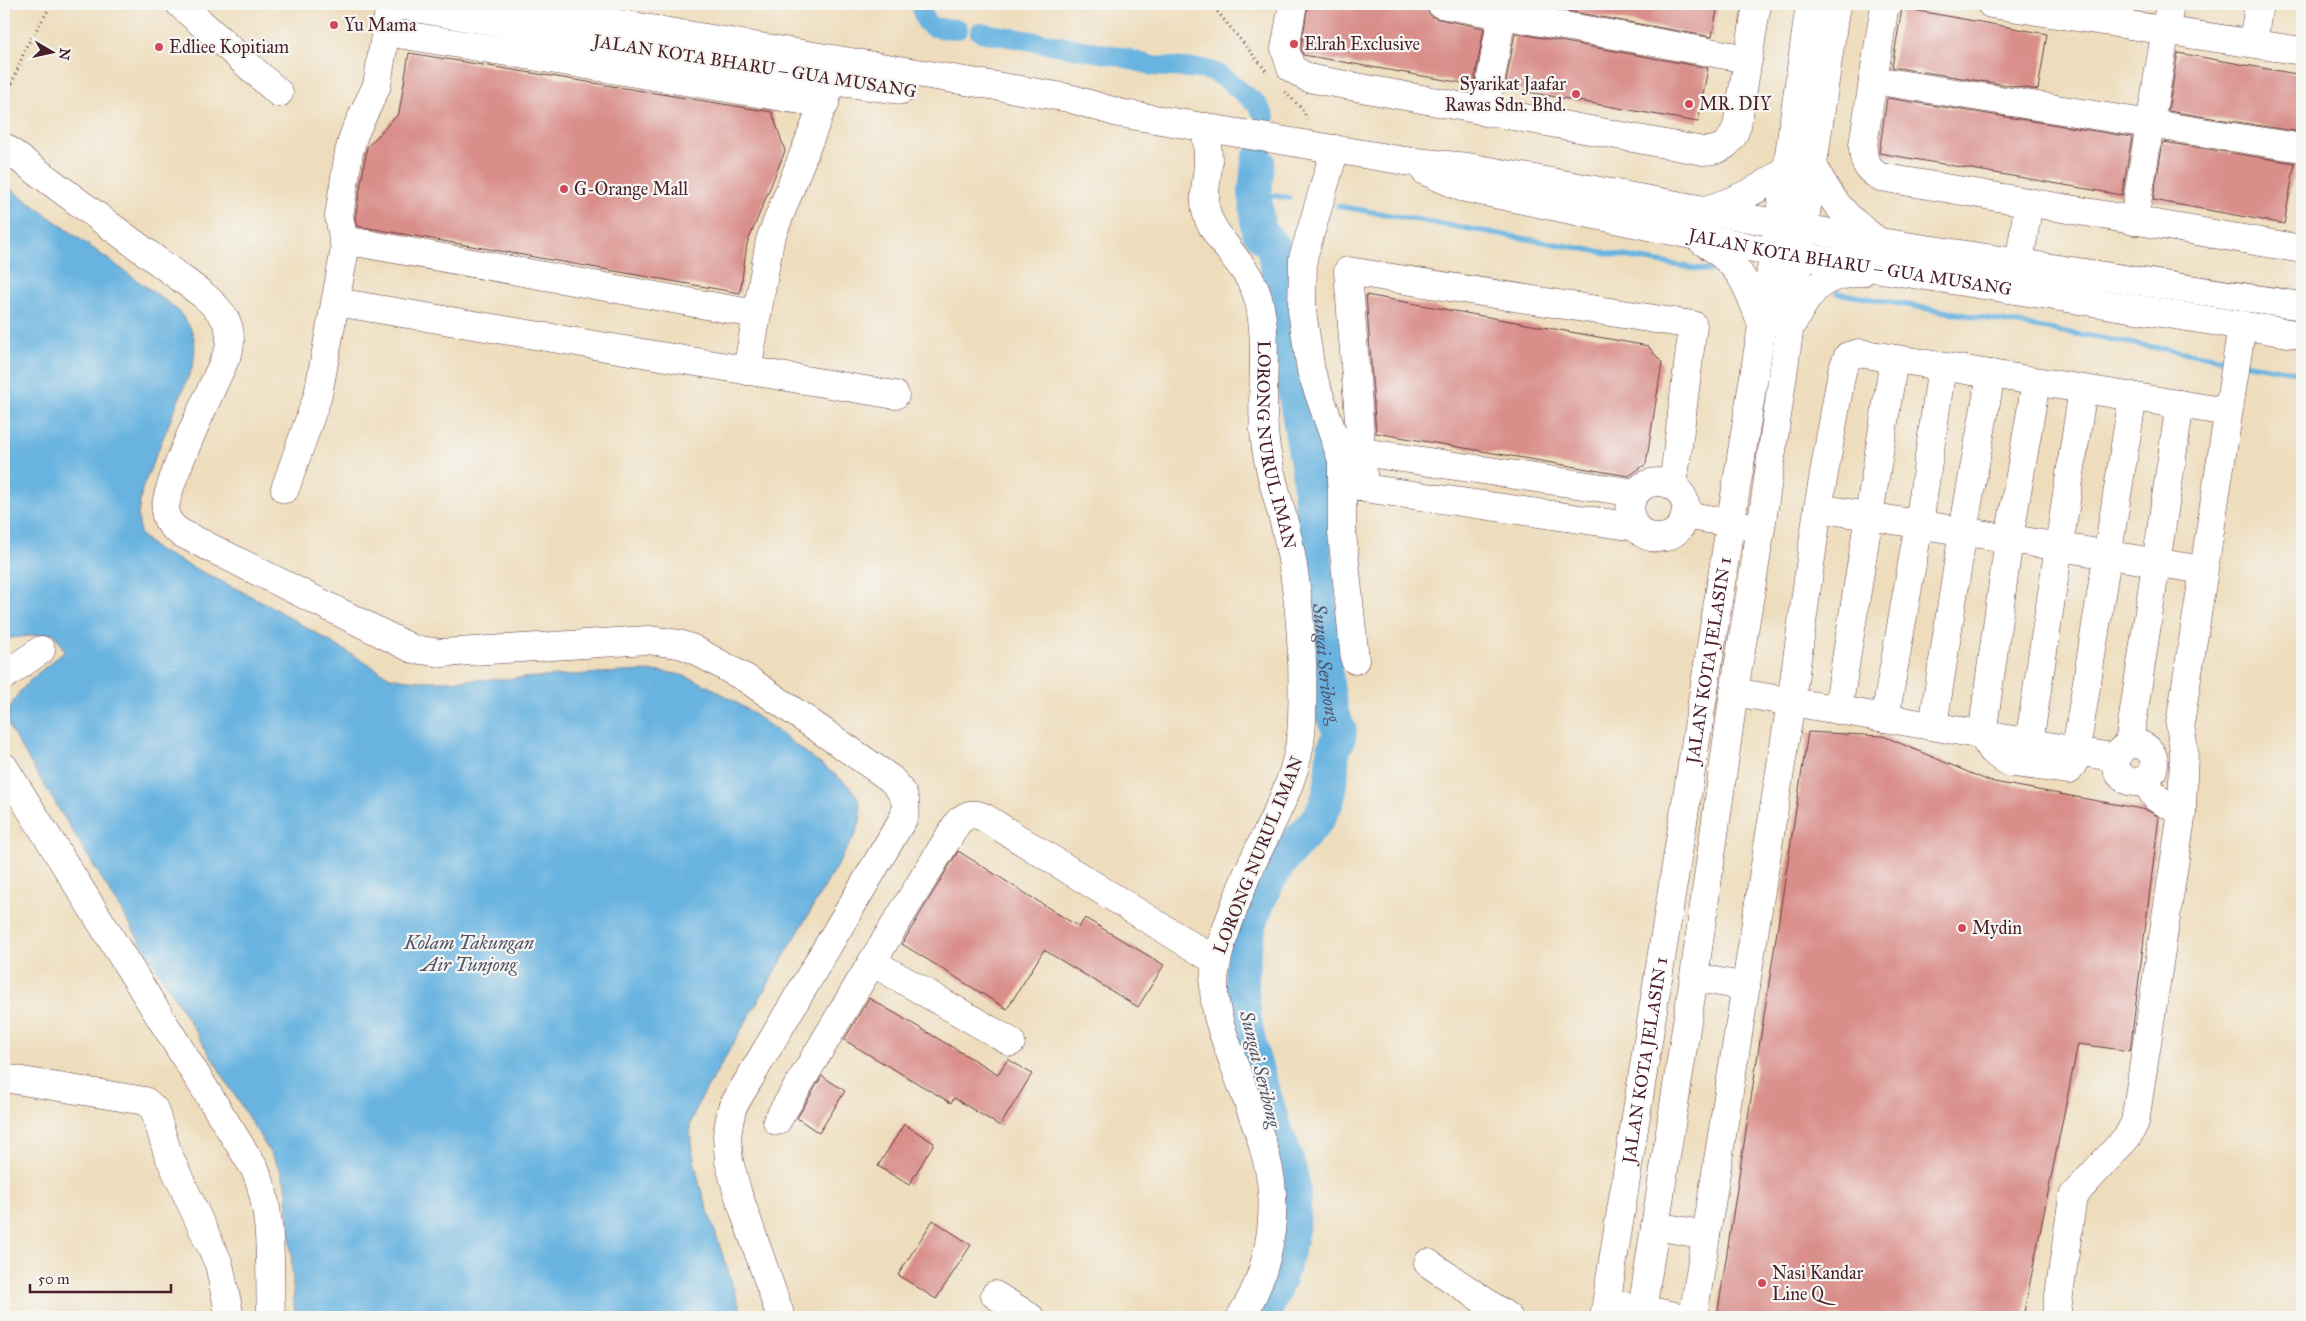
<svg xmlns="http://www.w3.org/2000/svg" width="2306" height="1321" viewBox="0 0 2306 1321" font-family="'IM FELL Great Primer',serif">
<style>
.water{fill:#67b3e0;stroke:#586986}
.lines{fill:none;stroke-linecap:round;stroke-linejoin:round}
.stream{stroke:#67b3e0;stroke-width:5.5}
.canal{stroke:#67b3e0;stroke-width:20}
.river{stroke:#67b3e0;stroke-width:34}
.building{fill:#d98e8a}
.minor-casing{stroke:#633c41;stroke-width:29}
.major-casing{stroke:#633c41;stroke-width:29}
.path{stroke:#633c41;stroke-width:3;stroke-dasharray:1 4;stroke-linecap:butt}
.minor{stroke:#fff;stroke-width:28}
.major{stroke:#fff;stroke-width:28}
.poi-dot{fill:#d1495b;stroke:#f6f6f2;stroke-width:2}
.labels{text-anchor:middle;stroke-width:4.5;stroke-linejoin:round;paint-order:stroke}
.poi-label{font-size:18px;fill:#4a1f2b;stroke:#f6f6f2;text-anchor:start}
.street-label{font-size:18px;fill:#4a1f2b;stroke:#f6f6f2}
.water-label{font-size:19px;font-style:italic;fill:#54536a;stroke:#f6f6f2}
</style>
<rect width="100%" height="100%" fill="#f6f6f2"/>
<filter id="ink" filterUnits="userSpaceOnUse"><feTurbulence type="fractalNoise" baseFrequency=".02" numOctaves="2"/><feDisplacementMap in="SourceGraphic" scale="10" xChannelSelector="R" yChannelSelector="G"/><feConvolveMatrix kernelMatrix="1 2 1 2 8 2 1 2 1" color-interpolation-filters="sRGB"/></filter>
<filter id="wash" filterUnits="userSpaceOnUse"><feTurbulence type="fractalNoise" baseFrequency=".0096" numOctaves="4" result="noise"/><feDisplacementMap in="SourceGraphic" scale="20" xChannelSelector="R" yChannelSelector="G"/><feGaussianBlur stdDeviation="1.12" result="paint"/><feColorMatrix in="noise" values="0 0 0 0 0 0 0 0 0 0 0 0 0 0 0 0 0 1.4 0 .05"/><feComposite in="paint" operator="in"/></filter>
<g filter="url(#wash)">
<rect width="100%" height="100%" fill="#eeddbc"/>
<path class="water" d="M4,184L174,307C193,327 198,337 193,365L142,489L138,515L140,534L156,549L265,603L390,677C417,683 442,681 469,680C513,679 557,676 602,673C627,672 652,669 677,674C718,683 784,736 818,762C845,783 872,795 856,833L698,1104L690,1125L691,1144L699,1183L743,1317H295L287,1190L280,1169L30,762C24,751 13,737 9,725C2,696 46,668 65,651L54,633L4,639Z"/>
<g class="lines">
<path class="stream" d="M1255,193L1289,198
M1338,206L1710,271
M1837,293L2229,360
M2243,363L2302,373"/>
<path class="canal" d="M922,4C923,32 935,27 958,29
M980,32L1118,56L1153,66L1202,69L1214,72L1227,80L1257,104L1265,117"/>
<path class="river" id="s1" d="M1258,161L1255,193L1258,230L1274,248L1284,331L1308,470L1327,685L1332,714L1340,732C1340,740 1334,745 1333,753C1331,769 1333,783 1328,798C1320,824 1294,843 1279,864C1259,891 1246,930 1243,963C1237,1017 1257,1074 1274,1125C1282,1147 1292,1170 1294,1194C1297,1232 1279,1284 1262,1317"/>
</g>
<g id="blocks">
<path class="building" d="M1308,4H1393L1426,10L1431,16L1438,19L1484,28L1474,85L1303,55L1301,48Z
M1528,4H1718L1712,37Z
M1902,8L2047,34L2038,90L1892,67Z
M1515,33L1708,68L1698,122L1505,88Z
M409,53L772,112L785,151L747,244L740,293L357,226L355,219L367,147L399,113Z
M2178,53L2302,75V118L2300,132L2168,111Z
M1887,98L2132,137L2122,195L1879,153Z
M2163,142L2295,163L2284,224L2153,200Z
M1366,295L1648,346L1662,363L1646,464L1629,476L1376,433Z
M1808,732L1883,736L1989,781L2147,810L2159,817L2130,1051L2078,1044L2023,1317H1717Z
M958,851L1079,927L1085,918L1164,965L1138,1007L1044,950L1007,1009L902,944Z
M869,998L998,1074L1008,1059L1032,1074L1000,1126L954,1098L951,1103L844,1040Z
M822,1076L845,1091L819,1133L797,1118Z
M904,1124L934,1143L909,1185L878,1166Z
M933,1220L971,1245L936,1299L898,1275Z"/>
</g>
</g>
<g filter="url(#ink)">
<use href="#blocks" fill-opacity="0" stroke="#633c41" stroke-width="1"/>
<g class="lines">
<defs>
<g id="minor">
<path d="M180,4L279,93"/>
<path d="M1293,4L1285,49L1291,68L1308,78L1703,151C1722,151 1731,144 1737,126L1757,4"/>
<path d="M1441,4L1748,59"/>
<path d="M1885,4L1863,145C1863,161 1866,170 1881,177L2302,249"/>
<path d="M1991,4L2302,51"/>
<path d="M386,32L825,104"/>
<path d="M2253,43L2259,4"/>
<path d="M1873,80L2302,148"/>
<path d="M1485,112L1504,4"/>
<path id="s2" d="M1206,127C1207,139 1208,151 1208,164C1207,181 1201,203 1209,220C1222,248 1249,267 1258,298C1270,343 1259,395 1265,441C1269,475 1281,506 1288,539C1300,597 1304,659 1302,719C1301,777 1272,819 1249,870C1242,885 1237,901 1231,916C1223,938 1215,960 1214,983C1213,1010 1224,1036 1233,1061C1246,1100 1270,1152 1272,1192C1275,1233 1264,1284 1240,1317"/>
<path d="M4,147L202,294C221,310 234,323 229,350C218,377 159,494 166,516C168,523 175,529 181,533L413,649L442,653L648,640L679,644L691,648L747,679L891,779C902,791 909,801 904,817L732,1108L727,1135L729,1161L738,1194L781,1317"/>
<path d="M1335,149L1303,258L1302,311L1311,371L1342,460V533L1355,660"/>
<path d="M2134,221L2170,4"/>
<path d="M344,240L756,314"/>
<path d="M2019,263L2029,202"/>
<path d="M336,302L895,395"/>
<path d="M747,371L770,240L830,87"/>
<path d="M2036,382L2009,539L1982,735L1991,750L2007,762L2069,770L2074,762L2133,396"/>
<path d="M1362,452L1636,493"/>
<circle cx="1658" cy="510" r="28"/>
<path d="M285,489L318,395L345,249L339,216L349,152L354,134L377,85L390,4"/>
<path d="M1818,508L2203,570"/>
<path d="M1685,515L1747,526"/>
<path d="M1636,527L1364,488L1348,271L1693,325L1673,486"/>
<path d="M4,676L41,650"/>
<path d="M1734,692L2117,758"/>
<path d="M1838,710L1894,359"/>
<path d="M1885,718L1919,524L1942,367"/>
<path d="M1933,726L1963,531L1991,374"/>
<path d="M2029,743L2083,389"/>
<circle cx="2135" cy="763" r="19"/>
<path d="M2129,744L2180,404"/>
<path d="M4,767L256,1171C274,1216 269,1269 271,1317"/>
<path d="M2144,780L2156,798L2182,812"/>
<path d="M1694,977L1746,987"/>
<path d="M1011,1042L872,962L958,822C967,814 974,812 985,818L1216,961"/>
<path d="M4,1078L145,1101L154,1109L168,1154L219,1264L230,1317"/>
<path d="M777,1121L872,962"/>
<path d="M1655,1226L1706,1235"/>
<path d="M1428,1263L1508,1317"/>
<path d="M995,1295L1030,1317"/>
<path d="M1625,1306L1680,1317"/>
<path id="s3" d="M1604,1317L1787,169L1810,4"/>
<path d="M1641,1317L1694,977L1734,692L1761,528L1836,4"/>
<path d="M1693,1317L1791,702L1818,508L1842,371L1848,356L1859,353L2228,412"/>
<path d="M2056,1317L2073,1196L2128,1136L2135,1122L2182,812L2184,751L2180,724L2242,325"/>
</g>
<g id="major">
<path d="M393,4L832,81L902,90"/>
<path d="M499,4L1069,98L1119,113L1405,161L1468,167L1880,242L2302,306"/>
<path d="M1813,165C1830,200 1844,216 1875,239"/>
<path id="s4" d="M1425,171L1461,187L1773,252L2302,335"/>
<path d="M1705,210C1736,201 1762,189 1787,169"/>
<path d="M1702,241C1742,266 1746,282 1762,325"/>
<path d="M1789,329C1812,290 1814,277 1862,272"/>
</g>
</defs>
<use href="#minor" class="minor-casing"/>
<use href="#major" class="major-casing"/>
<path class="path" d="M1211,4L1268,73
M1285,92L1304,111L1307,123
M8,93L26,47L52,4"/>
<use href="#minor" class="minor"/>
<use href="#major" class="major"/>
</g>
</g>
<g class="poi-dot">
<circle cx="334" cy="25" r="5"/>
<circle cx="1294" cy="44" r="5"/>
<circle cx="159" cy="47" r="5"/>
<circle cx="1576" cy="94" r="5"/>
<circle cx="1689" cy="104" r="5"/>
<circle cx="564" cy="189" r="5"/>
<circle cx="1962" cy="928" r="5"/>
<circle cx="1762" cy="1283" r="5"/>
</g>
<g class="labels">
<g class="poi-label">
<text x="344" y="31">Yu Mama</text>
<text x="1304" y="50">Elrah Exclusive</text>
<text x="169" y="53">Edliee Kopitiam</text>
<text x="1566" y="90" text-anchor="end">Syarikat Jaafar<tspan x="1566" dy="21">Rawas Sdn. Bhd.</tspan></text>
<text x="1699" y="110">MR. DIY</text>
<text x="574" y="195">G-Orange Mall</text>
<text x="1972" y="934">Mydin</text>
<text x="1772" y="1279">Nasi Kandar<tspan x="1772" dy="21">Line Q</tspan></text>
</g>
<g class="street-label">
<text transform="translate(755 66) rotate(9)" y="6">JALAN KOTA BHARU – GUA MUSANG</text>
<text dy="6" stroke="none"><textPath href="#s4" startOffset="436">JALAN KOTA BHARU – GUA MUSANG</textPath></text>
<text dy="6" stroke="none"><textPath href="#s2" startOffset="335">LORONG NURUL IMAN</textPath></text>
<text dy="6" stroke="none"><textPath href="#s3" startOffset="665">JALAN KOTA JELASIN 1</textPath></text>
<text transform="translate(1258 855) rotate(-68)" y="6">LORONG NURUL IMAN</text>
<text dy="6" stroke="none"><textPath href="#s3" startOffset="260">JALAN KOTA JELASIN 1</textPath></text>
</g>
<g class="water-label">
<text dy="7" stroke="none"><textPath href="#s1" startOffset="512">Sungai Seribong</textPath></text>
<text x="469" y="949">Kolam Takungan<tspan x="469" dy="22">Air Tunjong</tspan></text>
<text transform="translate(1261 1069) rotate(76)" y="7">Sungai Seribong</text>
</g>
</g>
<rect width="2306" height="1321" fill="none" stroke="#f6f6f2" stroke-width="20"/>
<g transform="translate(52 52) rotate(99)" stroke="#f6f6f2" stroke-width="4" paint-order="stroke">
<path d="M0-4L9 19L0 12L-9 19Z" fill="#4a1f2b"/>
<text y="-8" font-size="14" font-weight="bold" text-anchor="middle" fill="#4a1f2b">N</text>
</g>
<path d="M30 1284v8h141v-8" fill="none" stroke="#4a1f2b" stroke-width="2.5"/>
<text x="38" y="1284" font-size="15" fill="#4a1f2b" stroke="#f6f6f2" stroke-width="4" paint-order="stroke">50 m</text>
</svg>
